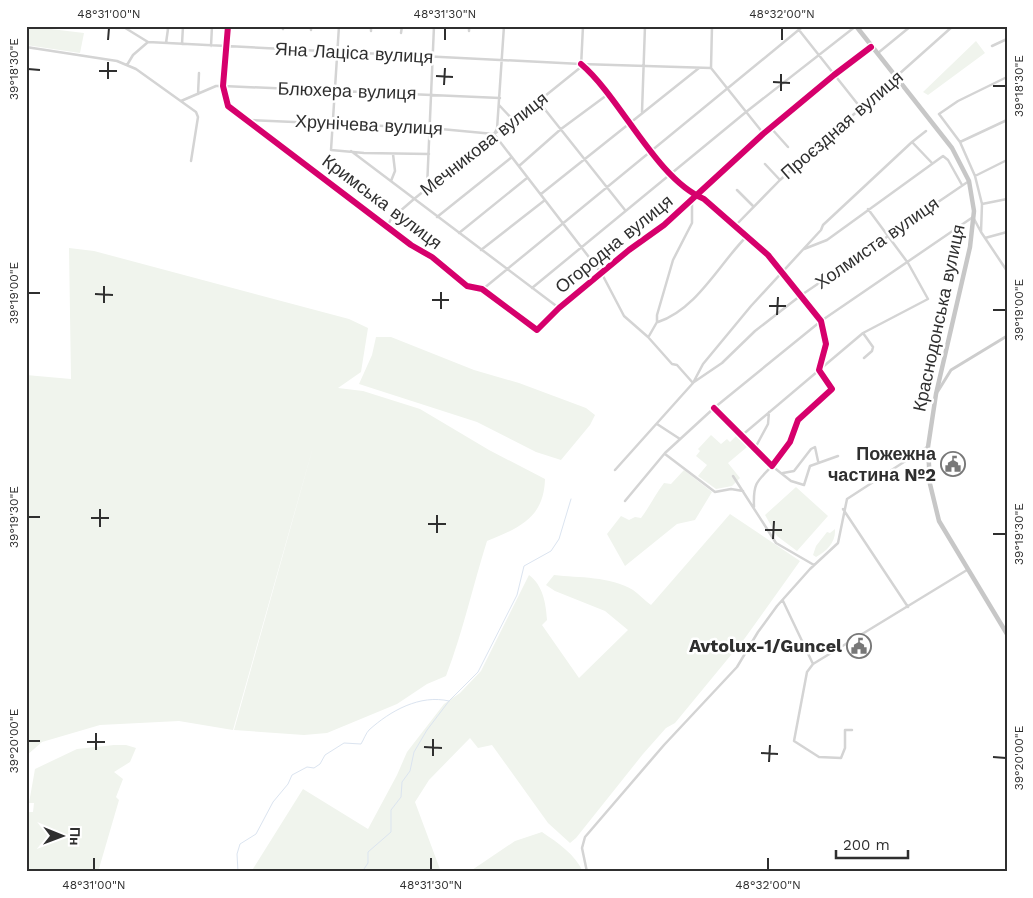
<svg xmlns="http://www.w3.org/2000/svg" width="1033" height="898" viewBox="0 0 1033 898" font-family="'Work Sans',sans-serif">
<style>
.green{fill:#f0f4ed}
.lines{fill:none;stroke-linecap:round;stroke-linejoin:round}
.stream{stroke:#dbe4f0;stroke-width:1}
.street{stroke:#d4d4d4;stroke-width:2.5}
.secondary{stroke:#cdcdcd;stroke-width:3}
.primary{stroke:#c7c7c7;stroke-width:4.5}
.cycleway-casing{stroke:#fff;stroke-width:9}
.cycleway{stroke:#d6006c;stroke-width:6}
.ticks{fill:none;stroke:#2f2f2f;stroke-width:2}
.labels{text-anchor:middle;stroke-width:5;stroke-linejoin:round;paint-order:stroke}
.street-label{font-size:18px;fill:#2f2f2f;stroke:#fff}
.poi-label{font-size:18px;font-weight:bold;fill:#2f2f2f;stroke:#fff;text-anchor:end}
.neatline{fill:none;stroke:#2f2f2f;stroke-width:2}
.ticks-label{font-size:12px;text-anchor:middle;fill:#2f2f2f}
</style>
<rect width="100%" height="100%" fill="#fff"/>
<path class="green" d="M26,26L84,33L80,53L26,45Z
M976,41L985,53L928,95L923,92Z
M69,248L94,251L349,319L368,328L361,372L338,388L363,391L420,409L489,450L545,479C544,518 519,528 487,541C473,585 463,632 446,676L427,684L397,704L327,733L304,735L234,730L317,433L233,730L179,721L100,725L42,742L26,756V375L71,379Z
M376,337H391L474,370L519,383L586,408L595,415L590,425L561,460L536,452L477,422L359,384L372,355Z
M711,435L721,444L727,439L730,442L736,436L747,447L728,463L740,478L732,486L716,489L698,476L707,465L696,456L700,451L698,449Z
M684,470L712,492L695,520L677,524L625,566L607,534L621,516L629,520L635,517L641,518C650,506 655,495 664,483L671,484Z
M796,487L828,516L797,551L777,536L765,515Z
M730,514L800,561L745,638L675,723L666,728L643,754L576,838L570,843L548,823L492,745L478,748L470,738L429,780L415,802L441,872H251L303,789L368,829L397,775L407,752L444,704L460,693L481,671L529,575C543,585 546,604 547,620L542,625L579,678L628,630L605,611L555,591L546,585L554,575C579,578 610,576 633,590C639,594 645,601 651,605Z
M835,529C836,542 827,551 816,557L813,555L816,546L827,532L830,533Z
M114,745H126L136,748L130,762L114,772L123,779L116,797L119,800L98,872H26L28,812H33L34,803H29L35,769L77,749Z
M542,832C558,843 575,854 583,872H469L515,841Z"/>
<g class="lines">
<path class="stream" d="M238,872L237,854L240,844L256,834L273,802L288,784L292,775L307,767L314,768L320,764L325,755L344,743L361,744C364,739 366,733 369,730C390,711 420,694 449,701
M362,872L368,863V852L391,832V810L401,797L402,782L410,771L414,752L427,730L449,701L478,672L517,595L524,566L551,551L559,539L571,499"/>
<path class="street" d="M122,26L148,42
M164,26L168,29L166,43
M228,26L223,86L228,106L411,245L432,257L467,286L482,289L537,330L559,308L629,250L664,225L763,134L834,75L871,47
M339,26L331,150L364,153L429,154
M504,26L497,129L494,134L602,274L624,316L648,337L672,364L677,365L693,383
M256,27V26
M283,29L284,26
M311,30V26
M799,30L860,107
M371,31V26
M469,31V26
M401,33L402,26
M182,44L183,26
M211,46L212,26
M992,46L1007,39
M26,47L117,61L136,69L196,112L198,117L191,161
M878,53L911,26
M581,64C621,98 656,179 704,199L768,255L821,321L826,344L819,370L832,389L798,420L790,442L772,466L714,408
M127,65L133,55L148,42L581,64L711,68
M711,68L763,133
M711,68L712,26
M1007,77L958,101L939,114L960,142L975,176L982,204L981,232L1007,271
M198,94L199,73
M181,101L216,86H223L500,98
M539,102L625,210
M499,105L514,121
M642,112L645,26
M248,120L430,128L494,134
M771,128L788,147
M912,142L926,131
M960,142L1007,120
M351,151L559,308
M765,164L780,180
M519,166L561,129L607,95
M975,176L1007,160
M391,181L395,171L393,154
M427,188L434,26
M737,190L753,206
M541,194L699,68
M982,204L1007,199
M437,217L512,157
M388,225L391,219L414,199L494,134L514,121L581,67L583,26
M735,226L780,180L953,26
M459,233L527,178
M985,238L1007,232
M804,249L827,240L943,156L948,160L962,185
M481,250L545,200
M532,288L746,112L856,26
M483,289L801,28L800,26
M658,322C697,309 719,264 747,236
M863,333L873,347L872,351L864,358
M649,336L657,322V315L673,260L692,223V200
M694,382L722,363L755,331L800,296L969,181
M657,424L680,439
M740,437L863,333L928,299L908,263L868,209
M754,450L768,424L769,412
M665,454L715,492L731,489L743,491
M615,470L693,383L703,364L751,306L821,230L823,225L912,142L932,163
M783,473L794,471L811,449L815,447L818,461
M733,476L776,543L814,565
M625,501L665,453L714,408L821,321L973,217L981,232
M754,507C753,484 756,482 772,466L791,481L804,485L810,466L838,456
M843,509L908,607
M783,601L813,664
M852,730H845V748L841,758L819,757L794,741L807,672L813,664L967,570
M587,872L582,848L585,837L664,745L737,667L758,632L777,606L810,569L838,543L847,499L927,447"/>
<path class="secondary" d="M790,26H803
M938,391L951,370L1007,336"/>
<path class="primary" d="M856,26L952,148L969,181L974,211L970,247L936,394L928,447L930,484L939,521L1007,634"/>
<defs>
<path id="cycleway" d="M228,26L223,86L228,106L411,245L432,257L467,286L482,289L537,330L559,308L629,250L664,225L763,134L834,75L871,47
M581,64C621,98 656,179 704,199L768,255L821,321L826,344L819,370L832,389L798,420L790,442L772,466L714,408"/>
</defs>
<use href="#cycleway" class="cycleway-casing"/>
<use href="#cycleway" class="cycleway"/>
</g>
<path class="ticks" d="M108,40L109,28M445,40V28M782,40V28M28,69L40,70M99,71H117M436,76L453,77M108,79V62M773,82L790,83M444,85L445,68M993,86H1006M781,91V74M28,293H40M95,294L113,295M432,300H449M104,303V286M769,306H786M441,309V292M993,310H1006M777,315L778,297M28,517H40M91,518H109M428,524H446M100,527V509M765,530H782M437,533V515M993,534H1006M773,539L774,521M28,741H40M87,742H105M424,747L442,748M96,750V733M761,753L778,754M433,756V739M993,757L1006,758M769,762L770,745M94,870V858M431,870V858M768,870V858"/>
<defs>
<symbol id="civic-ring" viewBox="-11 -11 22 22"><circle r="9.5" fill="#fff" stroke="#787878" stroke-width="1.5"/><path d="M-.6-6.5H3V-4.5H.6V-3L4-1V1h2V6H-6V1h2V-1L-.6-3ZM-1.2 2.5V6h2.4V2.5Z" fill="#787878"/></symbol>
</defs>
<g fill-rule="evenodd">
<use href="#civic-ring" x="939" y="450" width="28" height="28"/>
<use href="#civic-ring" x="845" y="632" width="28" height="28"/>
</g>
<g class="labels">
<g class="street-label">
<text transform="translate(354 53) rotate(3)" y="6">Яна Лаціса вулиця</text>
<text transform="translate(347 91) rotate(2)" y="6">Блюхера вулиця</text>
<text transform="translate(369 125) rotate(3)" y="6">Хрунічева вулиця</text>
<text transform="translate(842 125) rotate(-41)" y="6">Проєздная вулиця</text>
<text transform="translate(484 144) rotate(-38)" y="6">Мечникова вулиця</text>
<text transform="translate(382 202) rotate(37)" y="6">Кримська вулиця</text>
<text transform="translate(877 243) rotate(-35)" y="6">Холмиста вулиця</text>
<text transform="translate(614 244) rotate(-39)" y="6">Огородна вулиця</text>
<text transform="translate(939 318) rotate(-78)" y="6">Краснодонська вулиця</text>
</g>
<g class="poi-label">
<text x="936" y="460">Пожежна<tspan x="936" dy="21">частина №2</tspan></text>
<text x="842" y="652">Avtolux-1/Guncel</text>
</g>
</g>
<rect width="1033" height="898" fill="none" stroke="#ffffff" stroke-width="55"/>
<g transform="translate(62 836) rotate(91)" stroke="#ffffff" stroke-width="4" paint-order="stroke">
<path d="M0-4L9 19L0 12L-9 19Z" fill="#2f2f2f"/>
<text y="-8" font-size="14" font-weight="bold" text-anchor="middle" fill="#2f2f2f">Пн</text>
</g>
<path d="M836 850v8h72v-8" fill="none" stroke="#2f2f2f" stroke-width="2.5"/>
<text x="843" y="850" font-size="15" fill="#2f2f2f" stroke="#ffffff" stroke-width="4" paint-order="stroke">200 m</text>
<rect x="28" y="28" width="978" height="842" class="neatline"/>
<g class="ticks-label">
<text x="109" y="18">48°31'00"N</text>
<text x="445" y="18">48°31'30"N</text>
<text x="782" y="18">48°32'00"N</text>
<text transform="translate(14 69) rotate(-90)" y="4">39°18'30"E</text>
<text transform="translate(1019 86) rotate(-90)" y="4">39°18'30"E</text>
<text transform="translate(14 293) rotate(-90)" y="4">39°19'00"E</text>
<text transform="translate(1019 310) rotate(-90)" y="4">39°19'00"E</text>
<text transform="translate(14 517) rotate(-90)" y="4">39°19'30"E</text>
<text transform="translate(1019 534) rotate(-90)" y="4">39°19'30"E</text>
<text transform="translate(14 741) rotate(-90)" y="4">39°20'00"E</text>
<text transform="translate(1019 758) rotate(-90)" y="4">39°20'00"E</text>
<text x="94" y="889">48°31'00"N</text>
<text x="431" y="889">48°31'30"N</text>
<text x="768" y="889">48°32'00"N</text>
</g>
</svg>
